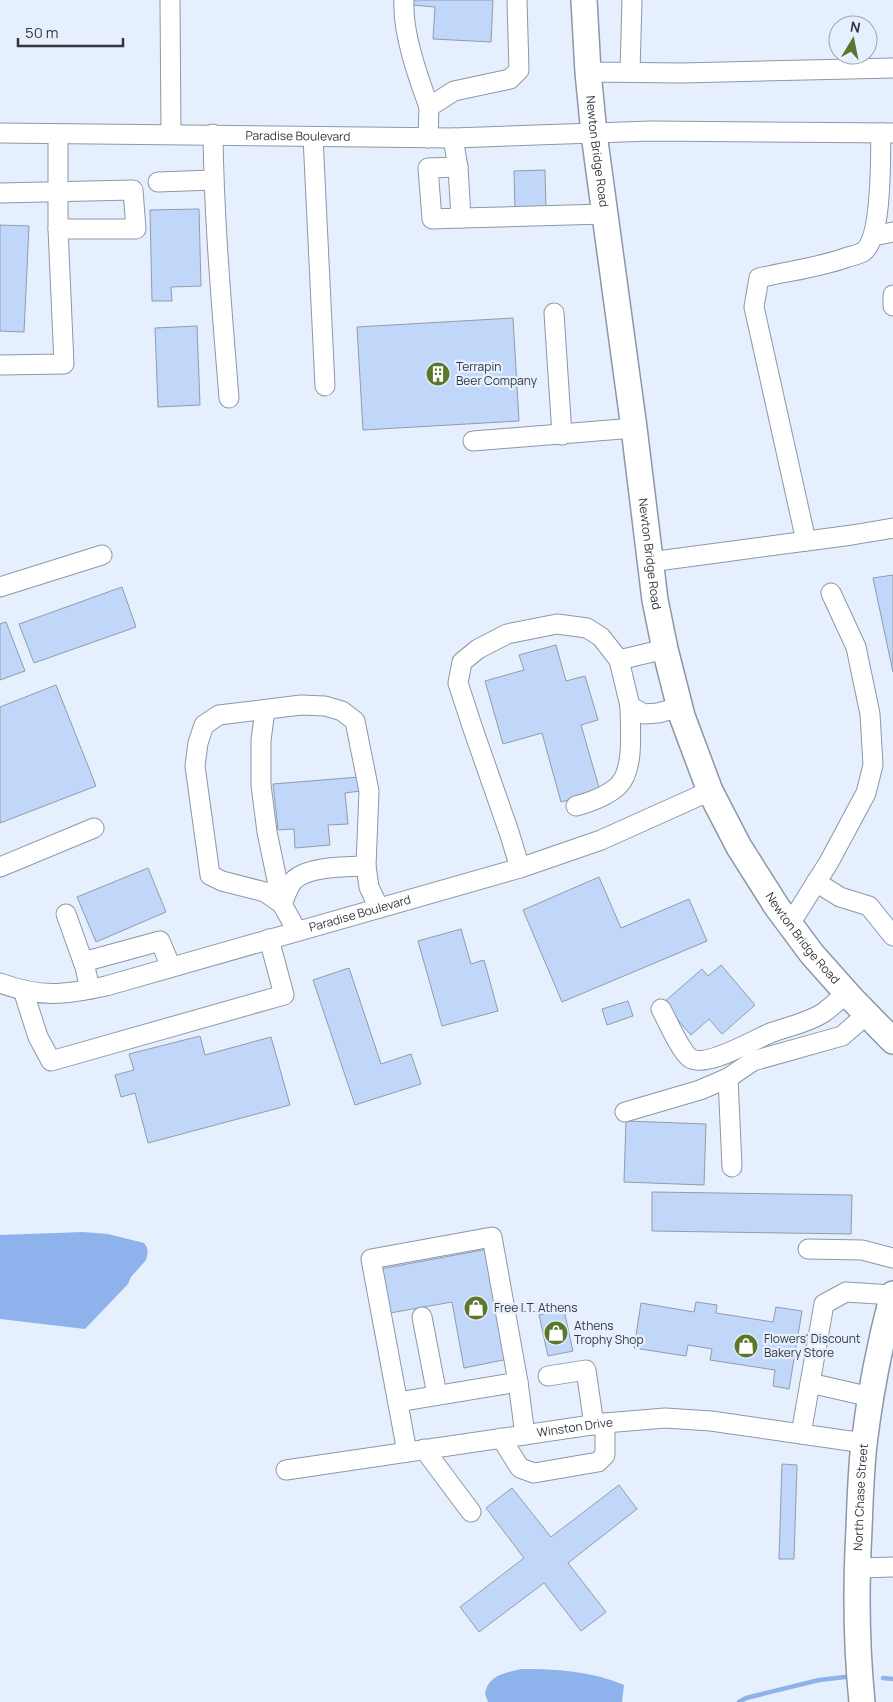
<svg xmlns="http://www.w3.org/2000/svg" width="893" height="1702" viewBox="0 0 893 1702" font-family="Manrope,sans-serif">
<style>
.water{fill:#8eb3ec}
.lines{fill:none;stroke-linecap:round;stroke-linejoin:round}
.stream{stroke:#8eb3ec;stroke-width:4.5}
.building{fill:#c0d7fa;stroke:#919bab}
.minor-casing{stroke:#8d97a7;stroke-width:21}
.major-casing{stroke:#8d97a7;stroke-width:28}
.minor{stroke:#fff;stroke-width:19}
.major{stroke:#fff;stroke-width:25}
.labels{text-anchor:middle;stroke-width:4.5;stroke-linejoin:round;paint-order:stroke}
.street-label{font-size:12px;fill:#33383e;stroke:#e6effd}
.poi-label{font-size:12px;fill:#33383e;stroke:#e6effd;text-anchor:start}
</style>
<rect width="100%" height="100%" fill="#e6effd"/>
<path class="water" d="M83,1232L108,1234L144,1243C149,1249 148,1253 146,1260L131,1277L128,1284L85,1329L0,1319V1235Z
M521,1669C556,1669 591,1671 624,1685L622,1702H488L485,1694C488,1675 505,1673 521,1669Z"/>
<g class="lines">
<path class="stream" d="M883,1678L893,1679
M739,1702L746,1698L819,1680L845,1677"/>
</g>
<path class="building" d="M414,0H493L491,42L433,39L435,7L413,5Z
M545,170L546,209L515,210L514,171Z
M199,209L201,286L171,287L172,301H152L150,210Z
M0,225L29,226L24,332L0,331Z
M513,318L519,421L363,430L357,327Z
M197,326L200,405L158,407L155,328Z
M893,575V672L873,578Z
M122,587L136,627L34,663L19,624Z
M6,622L25,671L0,680V624Z
M556,645L566,681L585,676L598,720L581,725L600,791L561,802L542,733L503,744L485,681L524,670L519,655Z
M56,685L96,786L0,823V707Z
M359,777L360,791L345,793L348,824L328,825L330,845L295,848L294,829L278,830L273,784Z
M148,868L166,912L96,942L77,897Z
M599,877L621,928L689,899L707,941L562,1002L523,910Z
M461,929L471,964L484,960L498,1011L442,1026L418,941Z
M721,965L755,1005L722,1034L709,1019L691,1035L663,1003L702,969L708,976Z
M349,968L381,1064L411,1054L421,1084L355,1105L313,980Z
M628,1001L633,1016L607,1025L602,1009Z
M200,1036L205,1055L271,1037L290,1105L148,1143L135,1093L121,1097L115,1075L134,1070L129,1054Z
M626,1121L706,1124L704,1185L624,1182Z
M652,1192L852,1195L851,1234L652,1231Z
M488,1249L508,1359L464,1368L452,1302L390,1313L380,1269Z
M696,1302L717,1305L716,1313L773,1322L776,1307L802,1311L789,1389L773,1386L775,1370L710,1360L712,1349L688,1345L686,1356L634,1348L641,1303L694,1312Z
M564,1310L573,1351L548,1356L539,1315Z
M782,1464L797,1465L794,1559H779Z
M619,1485L637,1509L568,1563L606,1612L581,1631L544,1583L479,1632L460,1607L524,1558L486,1508L512,1488L551,1537Z"/>
<g class="lines">
<defs>
<g id="minor">
<path d="M170,0L171,134"/>
<path d="M404,0C402,32 418,77 429,107"/>
<path d="M588,72L682,73L893,68"/>
<path d="M630,72L632,0"/>
<path id="s1" d="M0,133L453,138L651,131L893,133"/>
<path d="M213,134C214,222 222,310 229,398"/>
<path d="M313,137L325,386"/>
<path d="M428,138L429,107L454,91L510,79L519,70L517,0"/>
<path d="M453,138L458,167L461,218L604,214"/>
<path d="M458,167L428,168L432,219L461,218"/>
<path d="M158,182L213,180"/>
<path d="M0,193L133,190L136,229H58V134"/>
<path d="M873,236L893,232"/>
<path d="M893,295V306"/>
<path d="M554,313L562,435"/>
<path d="M0,365L64,364L58,229"/>
<path d="M473,441L634,428"/>
<path d="M806,541L754,307L759,278C788,271 817,268 845,258C850,256 858,255 863,252C883,238 880,157 881,133"/>
<path d="M650,562L852,535L893,528"/>
<path d="M0,587L102,555"/>
<path d="M619,660L665,649"/>
<path d="M265,710L261,740V785L267,832L282,904L297,931"/>
<path d="M576,806C591,802 607,796 618,786C635,770 630,728 630,706"/>
<path d="M0,867L94,828"/>
<path d="M520,868L509,832L473,729L458,683L462,662L478,649L507,634L557,624L587,628L601,637L619,660L630,706L644,714L658,713L680,707"/>
<path d="M816,882L840,897L869,906L893,936"/>
<path d="M282,904L265,892L222,881L210,875L195,766L198,743L204,725L219,715L301,705L325,706L342,711L355,721L369,791L366,866L369,887L379,908"/>
<path d="M282,904C285,897 289,885 294,880C309,866 347,867 366,866"/>
<path d="M66,914L85,967L90,989"/>
<path d="M790,924L829,862L866,793L873,765L870,714L856,647L831,593"/>
<path d="M83,962L160,941L171,967"/>
<path id="s2" d="M0,983C41,998 64,995 106,986L520,868L601,840L710,791"/>
<path d="M23,990L38,1037L51,1061L284,995L269,939"/>
<path d="M661,1009C667,1020 681,1052 690,1058C707,1069 756,1038 773,1032C790,1026 807,1023 823,1013C831,1007 839,1000 847,993"/>
<path d="M728,1078L732,1167"/>
<path d="M625,1112L700,1090L728,1078L753,1061L842,1036L867,1014"/>
<path d="M808,1249L862,1250L893,1258"/>
<path d="M422,1317L437,1395"/>
<path d="M548,1376L586,1370L594,1425"/>
<path d="M810,1383L871,1397"/>
<path d="M398,1402L518,1382"/>
<path d="M801,1434L824,1304L846,1292L893,1295"/>
<path d="M501,1438L520,1468L534,1473L598,1462L605,1455V1423"/>
<path d="M424,1449L471,1512"/>
<path d="M407,1452L371,1259L492,1237L518,1382L525,1435"/>
<path id="s3" d="M286,1470L605,1423L665,1418L711,1421L864,1443"/>
<path d="M857,1568L893,1567"/>
</g>
<g id="major">
<path id="s4" d="M584,0L588,72L594,134L634,428L655,600L665,649L682,716L710,791L739,847L777,907L812,954L852,999L893,1041"/>
<path id="s5" d="M862,1702C857,1652 856,1600 858,1550C860,1514 860,1479 864,1444C870,1394 880,1343 893,1294"/>
</g>
</defs>
<use href="#minor" class="minor-casing"/>
<use href="#major" class="major-casing"/>
<use href="#minor" class="minor"/>
<use href="#major" class="major"/>
</g>
<defs>
<symbol id="building-disc" viewBox="-11 -11 22 22"><circle r="9.5" fill="#5b772b" stroke="#e6effd"/><path d="M-4-6H4V6H1V3H-1V6H-4ZM-2.5-4.3h1.7v1.8h-1.7ZM.8-4.3h1.7v1.8H.8ZM-2.5-1h1.7V.8h-1.7ZM.8-1h1.7V.8H.8Z" fill="#fff"/></symbol>
<symbol id="shop-disc" viewBox="-11 -11 22 22"><circle r="9.5" fill="#5b772b" stroke="#e6effd"/><path d="M-5-2.5h2.3a2.7 3.5 0 0 1 5.4 0H5L5.5 6h-11ZM-1.5-2.5h3a1.5 2.3 0 0 0-3 0Z" fill="#fff"/></symbol>
</defs>
<g fill-rule="evenodd">
<use href="#building-disc" x="424" y="360" width="28" height="28"/>
<use href="#shop-disc" x="462" y="1294" width="28" height="28"/>
<use href="#shop-disc" x="542" y="1319" width="28" height="28"/>
<use href="#shop-disc" x="732" y="1332" width="28" height="28"/>
</g>
<g class="labels">
<g class="street-label">
<text dy="4" stroke="none"><textPath href="#s1" startOffset="298">Paradise Boulevard</textPath></text>
<text dy="4" stroke="none"><textPath href="#s4" startOffset="152">Newton Bridge Road</textPath></text>
<text dy="4" stroke="none"><textPath href="#s4" startOffset="558">Newton Bridge Road</textPath></text>
<text dy="4" stroke="none"><textPath href="#s2" startOffset="372">Paradise Boulevard</textPath></text>
<text dy="4" stroke="none"><textPath href="#s4" startOffset="978">Newton Bridge Road</textPath></text>
<text dy="4" stroke="none"><textPath href="#s3" startOffset="292">Winston Drive</textPath></text>
<text dy="4" stroke="none"><textPath href="#s5" startOffset="205">North Chase Street</textPath></text>
</g>
<g class="poi-label">
<text x="456" y="371">Terrapin<tspan x="456" dy="14">Beer Company</tspan></text>
<text x="494" y="1312">Free I.T. Athens</text>
<text x="574" y="1330">Athens<tspan x="574" dy="14">Trophy Shop</tspan></text>
<text x="764" y="1343">Flowers' Discount<tspan x="764" dy="14">Bakery Store</tspan></text>
</g>
</g>
<g transform="translate(853 40) rotate(10)"><circle r="24" fill="#e6effd" stroke="#9ea6b1"/>
<path d="M0-4L9 19L0 12L-9 19Z" fill="#5b772b"/>
<text y="-8" font-size="14" font-weight="bold" text-anchor="middle" fill="#33383e">N</text>
</g>
<path d="M18 38v8h105v-8" fill="none" stroke="#33383e" stroke-width="2.5"/>
<text x="25" y="38" font-size="15" fill="#33383e" stroke="#e6effd" stroke-width="4" paint-order="stroke">50 m</text>
</svg>
